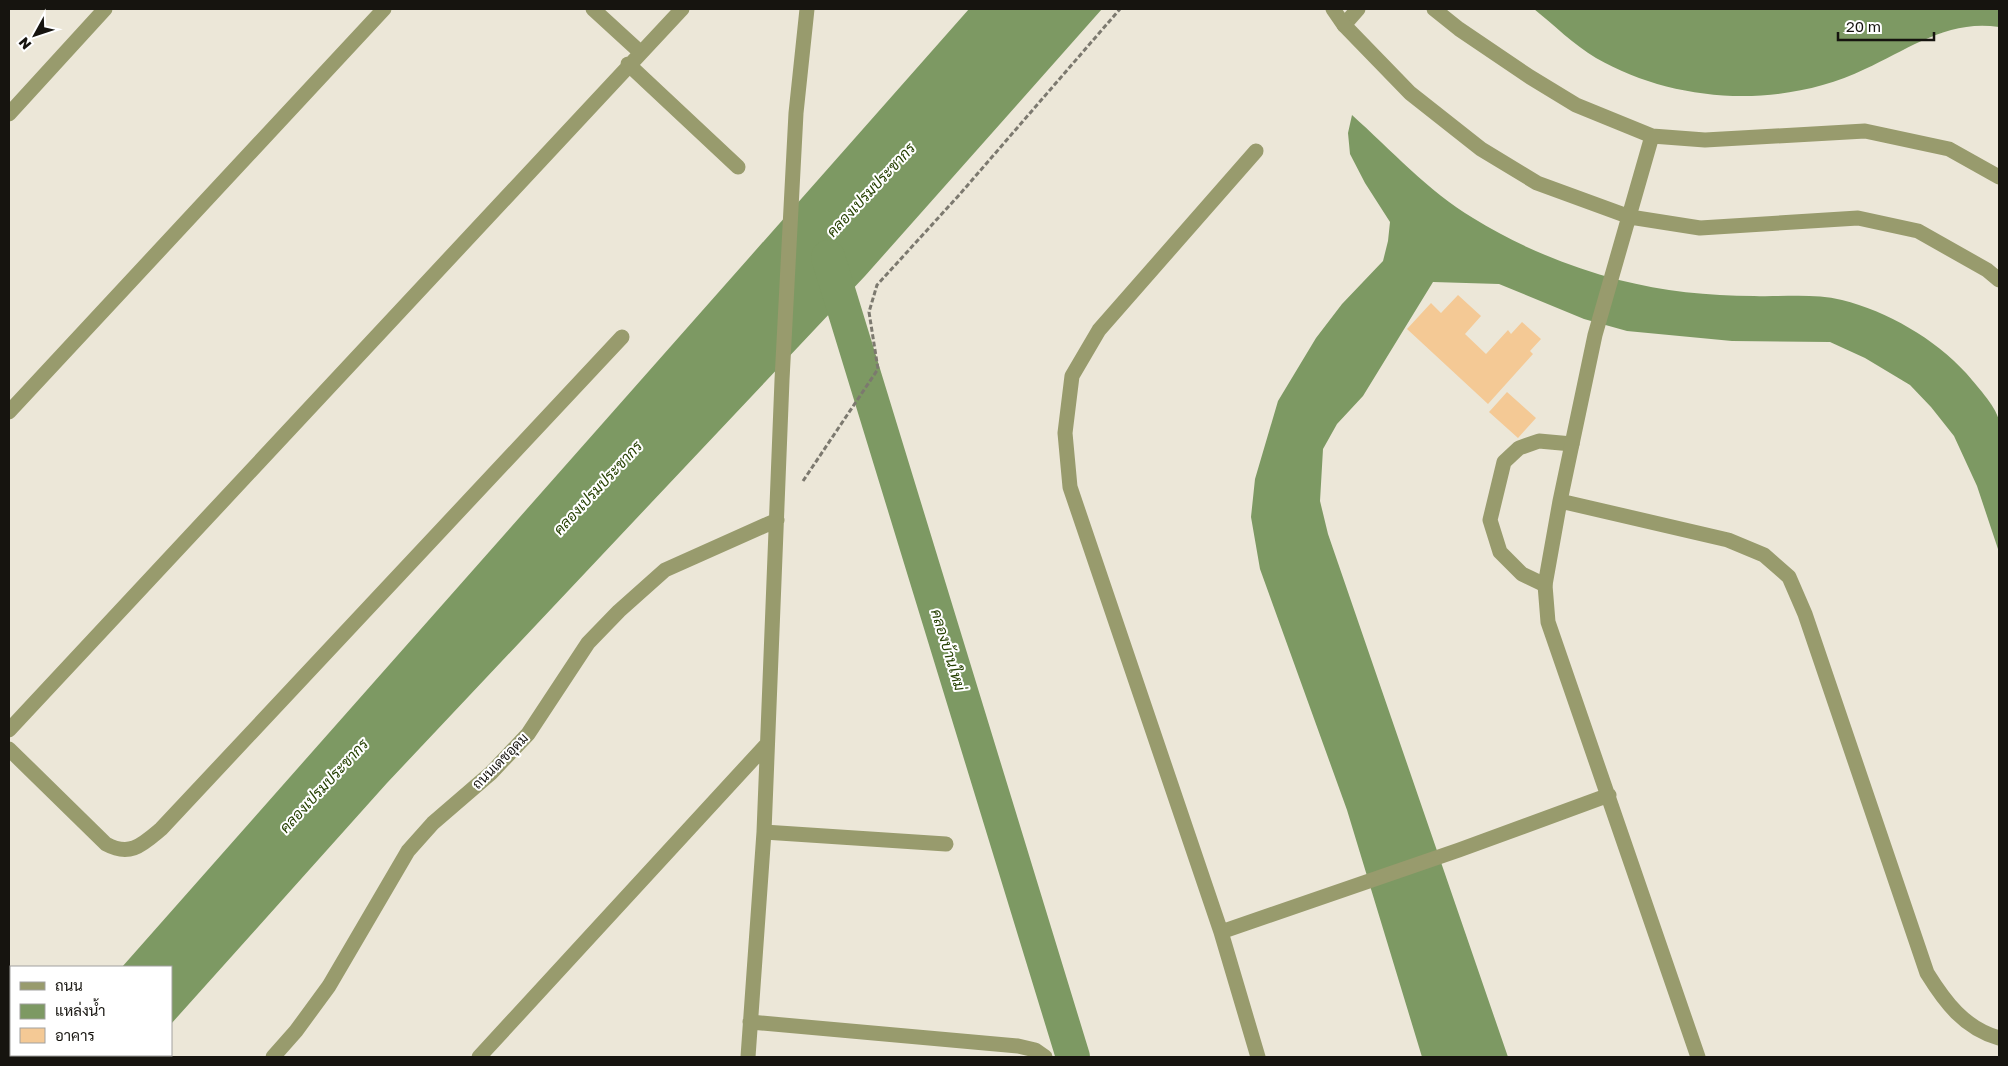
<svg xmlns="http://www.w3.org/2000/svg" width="2008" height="1066" viewBox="0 0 2008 1066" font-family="'Golos Text',Sarabun,sans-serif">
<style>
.water{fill:#7d9963}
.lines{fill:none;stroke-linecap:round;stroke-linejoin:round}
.canal{stroke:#7d9963;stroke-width:34}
.building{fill:#f4c995}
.path{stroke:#7c796f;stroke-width:3;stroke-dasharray:5 2.5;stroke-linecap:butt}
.lane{stroke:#989b6d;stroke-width:15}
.street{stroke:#989b6d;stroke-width:15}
.labels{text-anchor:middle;stroke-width:4;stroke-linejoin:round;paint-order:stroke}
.street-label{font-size:14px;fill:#16140f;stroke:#fff}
.water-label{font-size:15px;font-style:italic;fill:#264002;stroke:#fff}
</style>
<rect width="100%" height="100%" fill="#ece7d8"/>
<path class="water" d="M969,9H1102L865,276L387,783L171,1024V967H122Z
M1534,9H1999V27C1948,19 1909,49 1865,69C1782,109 1676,104 1596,58C1574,45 1554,25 1534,9Z
M1352,115C1391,150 1428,191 1473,218C1518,246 1567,266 1619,280C1663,291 1708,296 1754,296C1784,297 1813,293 1842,300C1887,311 1935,339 1966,373C1976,385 1995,405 1999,420C2002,429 1999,444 1999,455C1999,487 1999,520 1999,552L1977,486L1954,436L1931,407L1910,385L1865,358L1830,342L1732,341L1627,331L1584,319L1499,284L1433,282L1363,396L1337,424L1323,449L1320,501L1328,534L1508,1057H1422L1347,810L1260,569L1251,517L1255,479L1278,401L1316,338L1342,304L1383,261L1388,241L1390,222L1365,183L1350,154L1348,133Z"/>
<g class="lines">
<path class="canal" d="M828,257L1073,1057"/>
</g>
<path class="building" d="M1458,295L1481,316L1465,334L1486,354L1508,330L1511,334L1522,322L1541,339L1530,351L1533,354L1488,404L1407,329L1431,303L1441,313Z
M1507,392L1536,418L1518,438L1489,412Z"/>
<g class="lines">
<path class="path" d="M803,481L878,369L869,312L877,285L960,194L1120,9"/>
<path class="lane" d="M1344,25L1358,9
M1545,585L1522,574L1500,552L1490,520L1504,462L1519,448L1539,441L1572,444"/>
<path class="street" d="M593,9L640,52
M1333,9L1344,25L1410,93L1481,149L1537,183L1630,217L1700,228L1858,218L1918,231L1987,270L1999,280
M1434,9L1459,29L1530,77L1576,105L1652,136L1705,140L1865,131L1949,149L1999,177
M628,64L738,167
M9,114L105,9
M1652,136L1595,335L1560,501L1545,585L1548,622L1698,1057
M1256,151L1099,330L1072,376L1065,433L1070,487L1221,932L1258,1057
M9,412L384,9
M1560,501L1728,540L1764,555L1789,577L1805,614L1927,973C1945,1002 1964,1028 1999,1038
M9,730L682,9
M9,749L106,844C130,857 142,845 161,829L622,337
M764,832L946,844
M1221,932L1459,850L1609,795
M750,1022L1018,1046L1035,1050L1045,1057
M273,1057L296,1031L329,986L408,851L433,823L491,773L528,734L588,643L619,611L665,570L777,520
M479,1057L767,744
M748,1057L764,832L782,380L796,113L807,9"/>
</g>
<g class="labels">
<g class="street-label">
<text transform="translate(500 761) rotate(-45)" y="5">ถนนเดชอุดม</text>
</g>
<g class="water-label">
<text transform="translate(871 190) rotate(-47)" y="5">คลองเปรมประชากร</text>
<text transform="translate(598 488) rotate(-47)" y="5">คลองเปรมประชากร</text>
<text transform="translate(948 650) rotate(73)" y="5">คลองบ้านใหม่</text>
<text transform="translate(324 786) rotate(-47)" y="5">คลองเปรมประชากร</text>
</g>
</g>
<rect width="2008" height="1066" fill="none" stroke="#16140f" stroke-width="20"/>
<rect x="10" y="966" width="162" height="90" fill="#ffffff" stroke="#a2a19f"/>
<rect x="20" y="982" width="25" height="8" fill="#989b6d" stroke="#a2a19f"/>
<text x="55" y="991" font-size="15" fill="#16140f">ถนน</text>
<rect x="20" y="1004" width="25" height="15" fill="#7d9963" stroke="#a2a19f"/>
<text x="55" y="1016" font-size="15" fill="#16140f">แหล่งน้ำ</text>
<rect x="20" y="1028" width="25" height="15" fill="#f4c995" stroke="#a2a19f"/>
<text x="55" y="1041" font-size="15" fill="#16140f">อาคาร</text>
<g transform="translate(35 35) rotate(230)" stroke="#ffffff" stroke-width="4" paint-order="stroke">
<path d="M0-4L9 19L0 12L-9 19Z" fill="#16140f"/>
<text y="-8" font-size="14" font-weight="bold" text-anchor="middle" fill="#16140f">N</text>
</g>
<path d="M1838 32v8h96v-8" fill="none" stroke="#16140f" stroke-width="2.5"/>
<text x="1846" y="32" font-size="15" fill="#16140f" stroke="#ffffff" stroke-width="4" paint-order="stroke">20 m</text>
</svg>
